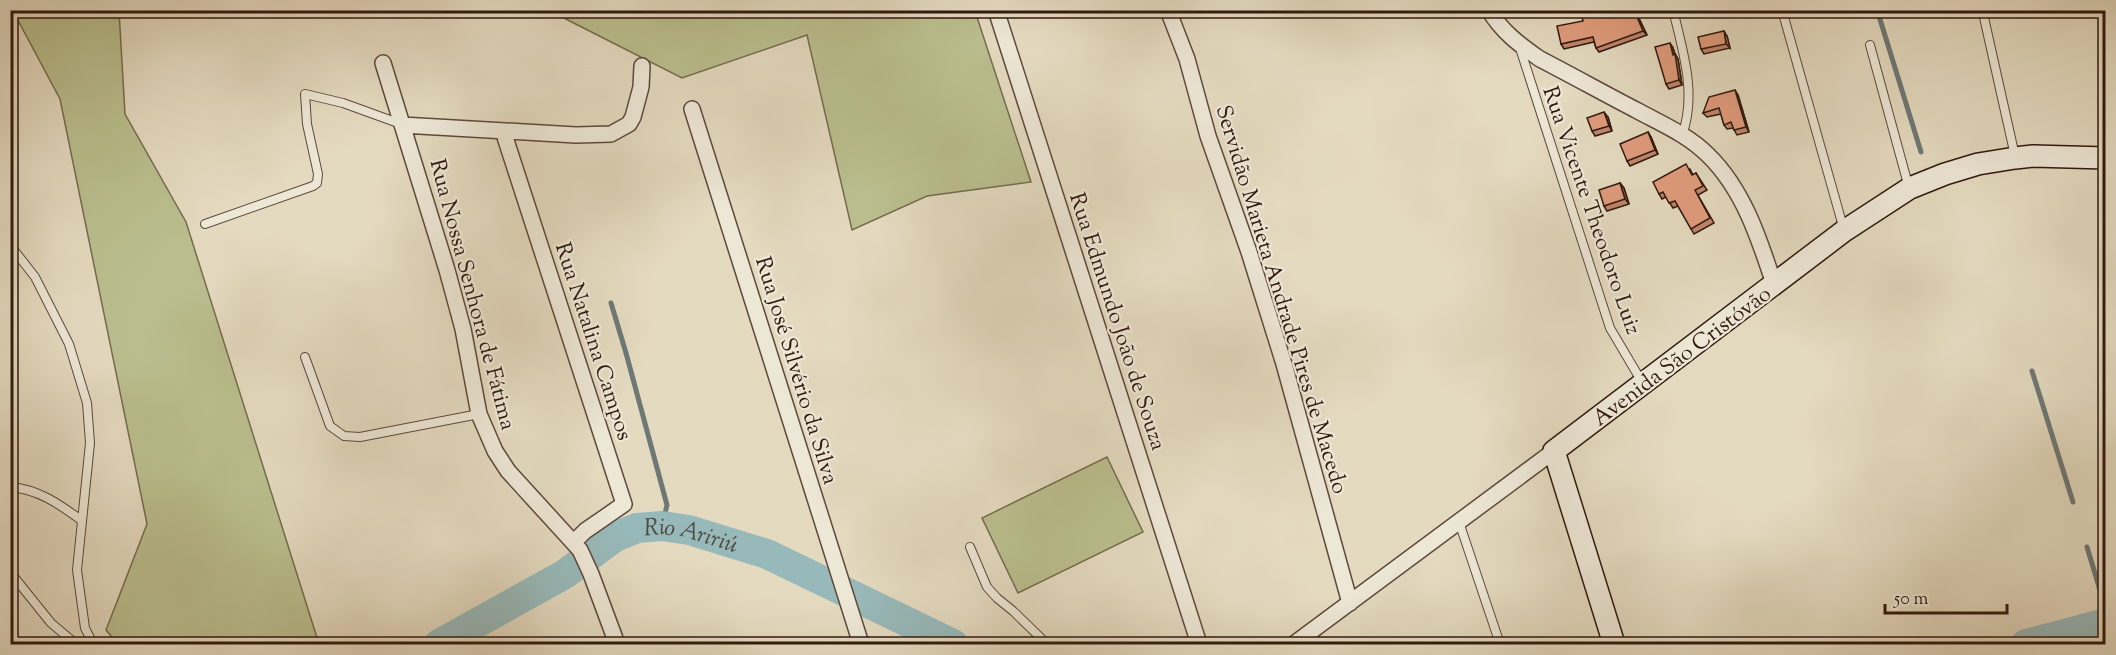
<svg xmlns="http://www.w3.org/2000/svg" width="2116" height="655" viewBox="0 0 2116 655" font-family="'Sorts Mill Goudy',serif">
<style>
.green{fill:#babe8e;stroke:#756c4e;stroke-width:1.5}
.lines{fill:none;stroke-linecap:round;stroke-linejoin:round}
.stream{stroke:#6e7976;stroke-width:5}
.river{stroke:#98b9ba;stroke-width:30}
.lane-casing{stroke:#5d493b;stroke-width:10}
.street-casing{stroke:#5d493b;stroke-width:18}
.secondary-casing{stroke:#30190f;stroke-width:24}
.lane{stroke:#ede7d6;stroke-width:8}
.street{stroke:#ede7d6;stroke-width:15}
.secondary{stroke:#ede7d6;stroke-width:21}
.wall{fill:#c1866c;stroke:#30190f;stroke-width:1.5}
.shaded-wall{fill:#9d6d58;stroke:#30190f;stroke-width:1.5}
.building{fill:#e09c7d;stroke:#30190f;stroke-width:1.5}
.labels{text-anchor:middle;stroke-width:4.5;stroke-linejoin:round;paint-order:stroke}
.street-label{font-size:22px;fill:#30190f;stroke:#ede7d6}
.water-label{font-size:24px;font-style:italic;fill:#4f4942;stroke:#ede7d6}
</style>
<rect width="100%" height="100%" fill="#e4dac0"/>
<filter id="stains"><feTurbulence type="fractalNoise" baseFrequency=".00333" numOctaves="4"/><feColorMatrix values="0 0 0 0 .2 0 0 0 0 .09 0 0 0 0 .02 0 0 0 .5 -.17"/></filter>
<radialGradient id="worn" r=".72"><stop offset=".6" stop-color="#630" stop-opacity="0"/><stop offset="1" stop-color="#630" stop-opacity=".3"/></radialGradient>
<path class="green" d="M13,11H119L125,114L186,222L319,644H118L106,630L147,524L60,99Z
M550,11H975L1031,182L927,196L852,230L807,35L682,78Z
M1107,457L1143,532L1018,593L982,518Z"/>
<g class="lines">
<path class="stream" d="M515,10V11
M1874,10L1879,16L1921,152
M611,303L626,353L667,505L662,526
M2032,371L2073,502
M2087,547L2106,610"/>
<g class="river">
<path id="s1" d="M439,644L565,574L615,537L637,528L662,526L689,530L767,554L953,644"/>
<path d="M2026,644L2106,623"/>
</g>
<defs>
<path id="lane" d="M1673,10C1683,51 1697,95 1682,135
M1782,10L1844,230
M1983,13L2015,156
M1519,45L1610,328L1642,382
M1870,45L1909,188
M205,224L313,186L317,183L318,174L307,124L305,94L343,103L401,124
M10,245L35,277L69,344L87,403L90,443L77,570L85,628L93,644
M305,357L330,426L344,436L360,437L479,414
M10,487C38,489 59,504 81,520
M1459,522L1500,644
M970,547L987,587L997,598L1013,611L1047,644
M10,572L51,623L76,644"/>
<path id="street" d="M996,10L1199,644
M1168,10L1187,59L1208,136L1249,252L1284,364L1350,603
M1489,10C1502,32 1520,45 1540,59C1573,76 1605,94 1638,111C1662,124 1688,135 1708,155C1743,189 1759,238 1774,284
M383,63L447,270L463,329L479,414L495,451L508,471L580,550L591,574L617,644
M692,109L861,644
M402,125L576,135L611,134L629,124L633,117L641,87L642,66
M503,131L624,504L585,531L574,542
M1294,644L1554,451"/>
<path id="secondary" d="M1614,644L1554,451L1844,231L1910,188L1945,174L1978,164L2015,158L2033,156L2106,158"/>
</defs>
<use href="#lane" class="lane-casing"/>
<use href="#street" class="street-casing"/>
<use href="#secondary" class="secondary-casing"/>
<use href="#lane" class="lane"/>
<use href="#street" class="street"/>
<use href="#secondary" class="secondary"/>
</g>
<path class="wall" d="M1635,10L1647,35L1599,52L1596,48L1594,42L1564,49L1561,44L1583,21Z
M1727,36L1730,48L1704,54L1701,49Z
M1673,48L1675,54L1678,59L1682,85L1669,89L1666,84Z
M1738,95L1749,132L1737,135L1733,128L1727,129L1724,125L1721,114L1707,117L1703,113Z
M1608,117L1612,131L1595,136L1592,131Z
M1648,132L1651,137L1658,154L1630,166L1627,161Z
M1690,169L1693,175L1696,173L1707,190L1698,195L1714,223L1694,234L1678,206L1673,208L1666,197L1662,199L1659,194Z
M1620,183L1624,188L1629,204L1607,211L1604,206Z"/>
<path class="shaded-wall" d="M1634,10H1635L1647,35L1643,31Z
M1724,31L1727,36L1730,48L1726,44Z
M1670,43L1673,48L1676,58L1675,54L1678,59L1682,85L1679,80Z
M1735,90L1738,95L1749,132L1746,127Z
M1604,112L1608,117L1612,131L1609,126Z
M1648,132L1651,137L1658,154L1655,150Z
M1620,183L1624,188L1629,204L1625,199Z"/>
<path class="building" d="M1580,10H1634L1643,31L1596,48L1593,37L1561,44L1557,26L1583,21Z
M1724,31L1726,44L1701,49L1698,37Z
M1670,43L1673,55L1675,54L1679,80L1666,84L1655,47Z
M1735,90L1746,127L1734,130L1731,122L1724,125L1719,108L1703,113L1709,97Z
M1604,112L1609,126L1592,131L1587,118Z
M1648,132L1655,150L1627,161L1620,144Z
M1686,164L1692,175L1696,173L1703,186L1695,190L1710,218L1691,229L1675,201L1669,203L1663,192L1659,194L1653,182Z
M1620,183L1625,199L1604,206L1599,190Z"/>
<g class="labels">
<g class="street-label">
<text transform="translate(1593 210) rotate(71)" y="8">Rua Vicente Theodoro Luiz</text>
<text transform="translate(474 294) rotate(75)" y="8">Rua Nossa Senhora de Fátima</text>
<text transform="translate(1283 299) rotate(73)" y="8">Servidão Marieta Andrade Pires de Macedo</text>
<text transform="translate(1119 321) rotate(72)" y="8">Rua Edmundo João de Souza</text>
<text transform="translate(595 341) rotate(72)" y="8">Rua Natalina Campos</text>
<text transform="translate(1681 355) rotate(-37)" y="8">Avenida São Cristóvão</text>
<text transform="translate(798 370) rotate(73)" y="8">Rua José Silvério da Silva</text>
</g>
<g class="water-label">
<text dy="8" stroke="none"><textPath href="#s1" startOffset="285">Rio Aririú</textPath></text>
</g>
</g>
<rect width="2116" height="655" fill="none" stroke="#e4dac0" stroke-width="36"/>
<rect x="12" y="12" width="2092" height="631" fill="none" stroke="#30190f" stroke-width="3"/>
<rect x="18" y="18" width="2080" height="619" fill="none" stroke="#30190f" stroke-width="1.5"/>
<path d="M1885 604v9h122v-9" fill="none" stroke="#30190f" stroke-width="3"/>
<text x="1894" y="604" font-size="18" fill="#30190f" stroke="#ede7d6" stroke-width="4.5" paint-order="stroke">50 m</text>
<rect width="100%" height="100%" filter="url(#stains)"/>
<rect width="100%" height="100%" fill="url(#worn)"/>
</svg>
